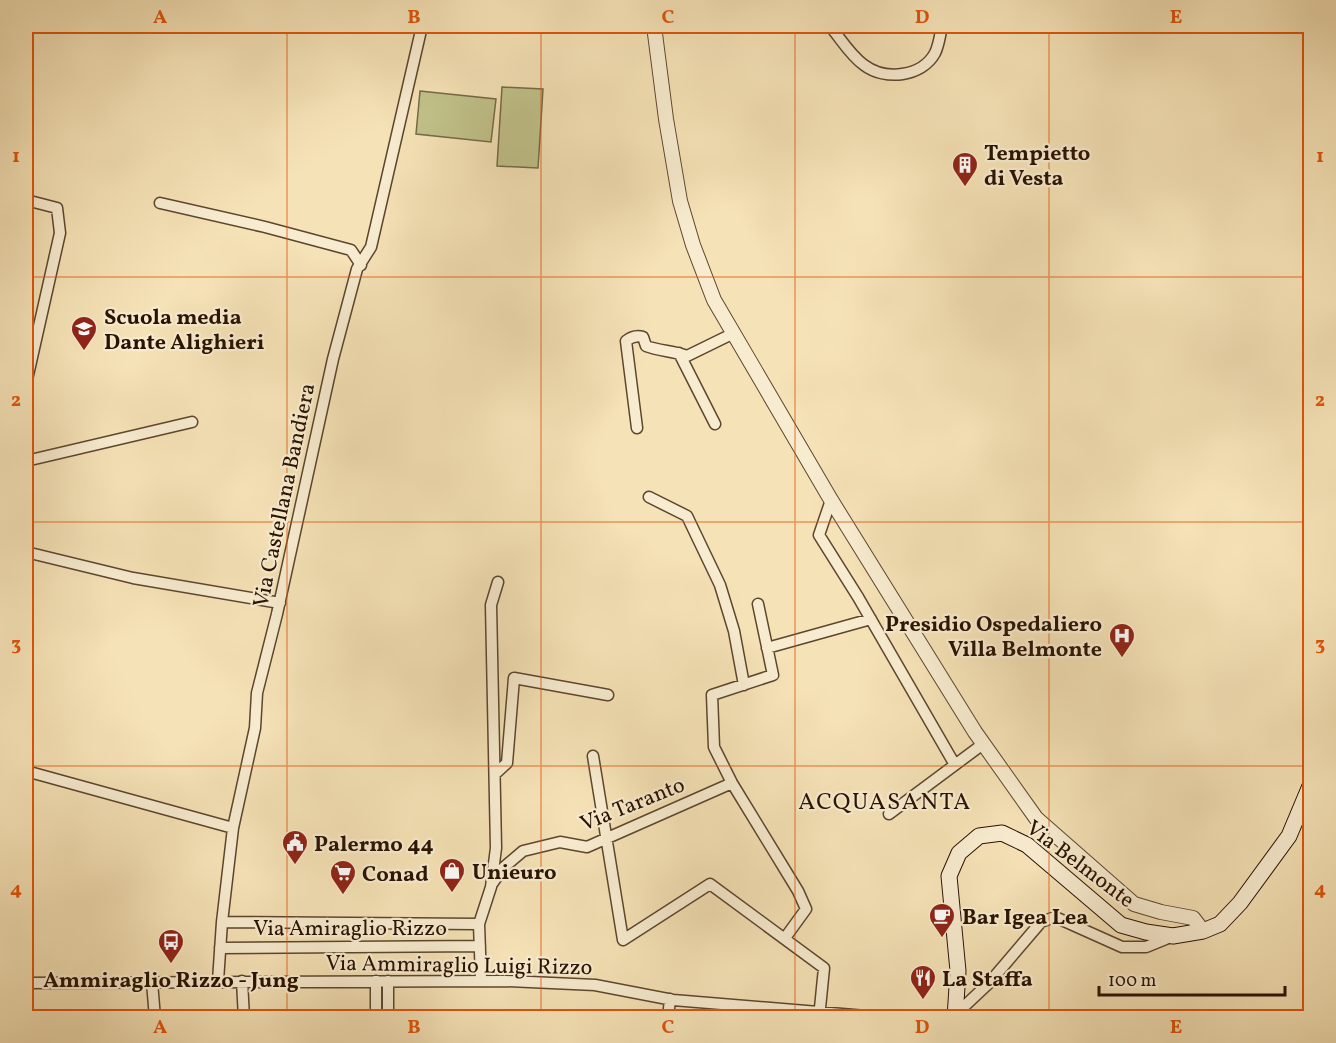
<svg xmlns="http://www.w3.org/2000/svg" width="1336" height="1043" viewBox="0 0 1336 1043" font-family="Vollkorn,serif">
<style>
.green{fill:#c1c28a;stroke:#756a46;stroke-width:1.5}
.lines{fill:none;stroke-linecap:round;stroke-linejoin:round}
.minor-casing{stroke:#5c462e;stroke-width:13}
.tertiary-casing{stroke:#5c462e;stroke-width:16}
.secondary-casing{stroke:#291201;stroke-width:17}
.minor{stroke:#f8ecd0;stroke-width:10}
.tertiary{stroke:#f8ecd0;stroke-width:14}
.secondary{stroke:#f8ecd0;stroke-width:15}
.grid{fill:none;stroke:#de550b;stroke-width:1.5;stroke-opacity:0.55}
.labels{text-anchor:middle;stroke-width:4.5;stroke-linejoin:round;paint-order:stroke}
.poi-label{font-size:22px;font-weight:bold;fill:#291201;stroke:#f8ecd0;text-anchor:start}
.street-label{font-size:22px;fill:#291201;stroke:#f8ecd0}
.neighbourhood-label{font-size:24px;letter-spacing:1.5px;fill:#291201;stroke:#f8ecd0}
.neatline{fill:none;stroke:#de550b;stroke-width:2}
.grid-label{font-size:20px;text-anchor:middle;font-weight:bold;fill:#de550b}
</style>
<rect width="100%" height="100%" fill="#f5e2b6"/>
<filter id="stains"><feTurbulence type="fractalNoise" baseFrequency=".00333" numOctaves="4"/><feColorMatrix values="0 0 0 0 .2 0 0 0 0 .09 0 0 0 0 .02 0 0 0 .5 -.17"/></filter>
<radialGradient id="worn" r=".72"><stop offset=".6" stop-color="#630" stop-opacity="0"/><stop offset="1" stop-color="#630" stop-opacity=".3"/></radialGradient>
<path class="green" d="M502,87L543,89L538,168L497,166Z
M420,91L496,99L491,142L416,134Z"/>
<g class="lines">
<defs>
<path id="minor" d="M830,26C841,39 850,55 864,65C885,81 922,77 935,53C939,45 940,35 942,26
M26,200L57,208L60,233L26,384
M160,203L265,227L351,250L361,265
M679,353L715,424
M637,428L626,341C631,337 636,335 643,337L646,346C659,351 674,351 687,356L734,333
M26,461L192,422
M649,497L687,516L720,585L734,631L744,685
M831,500L819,535L858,597L955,765
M26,552L133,578L280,603
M758,604L773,675L712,695L714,747L732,783L798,891L806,909L785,938
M767,648L871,619
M593,756L623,940L710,884L824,968L819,1018
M26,771L233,828
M495,774L507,763L514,678L608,695
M889,814L983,744
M492,884L503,868L523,851L560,842L587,847L732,783
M222,922L479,924
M220,948L480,946
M481,980L479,924L491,887L496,848L491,605L498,582
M218,981L222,922L233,828L255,728L257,693L277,614L333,359L357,269L371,247L422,26
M242,981L244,1018
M376,981V1018
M388,981V1018
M152,982L155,1018
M26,983L506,981L595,985L673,1000L890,1018
M954,1016L989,983L1041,922L1055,917L1122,947H1146L1173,936
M668,1018L670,999"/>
<path id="tertiary" d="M654,26L666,119L680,201L693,245L714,300L831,500L975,732L1036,818L1134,904L1161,912L1193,918L1203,931"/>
<path id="secondary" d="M955,1018L958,971L949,876L959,853L979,836L1002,833L1027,845L1121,925L1146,932L1173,936L1203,931L1220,924L1240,903L1289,836L1310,786"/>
</defs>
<use href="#minor" class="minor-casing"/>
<use href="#tertiary" class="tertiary-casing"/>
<use href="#secondary" class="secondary-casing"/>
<use href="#minor" class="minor"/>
<use href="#tertiary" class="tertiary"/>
<use href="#secondary" class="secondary"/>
</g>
<path class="grid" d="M287,26V1018M541,26V1018M795,26V1018M1049,26V1018M26,277H1310M26,522H1310M26,766H1310"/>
<defs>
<symbol id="building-pin" viewBox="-11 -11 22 30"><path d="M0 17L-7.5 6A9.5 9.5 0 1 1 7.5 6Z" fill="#8f2418" stroke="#f8ecd0"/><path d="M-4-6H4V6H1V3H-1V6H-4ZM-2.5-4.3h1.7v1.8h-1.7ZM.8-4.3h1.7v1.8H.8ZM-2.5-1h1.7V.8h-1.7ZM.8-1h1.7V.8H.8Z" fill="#fff"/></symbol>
<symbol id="school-pin" viewBox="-11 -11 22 30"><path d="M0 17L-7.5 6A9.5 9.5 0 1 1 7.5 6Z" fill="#8f2418" stroke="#f8ecd0"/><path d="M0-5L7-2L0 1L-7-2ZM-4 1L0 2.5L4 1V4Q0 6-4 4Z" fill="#fff"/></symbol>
<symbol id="hospital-pin" viewBox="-11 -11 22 30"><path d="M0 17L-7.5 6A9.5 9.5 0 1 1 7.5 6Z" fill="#8f2418" stroke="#f8ecd0"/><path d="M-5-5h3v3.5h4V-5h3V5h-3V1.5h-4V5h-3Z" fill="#fff"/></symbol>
<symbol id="civic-pin" viewBox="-11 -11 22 30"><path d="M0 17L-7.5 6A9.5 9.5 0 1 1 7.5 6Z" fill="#8f2418" stroke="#f8ecd0"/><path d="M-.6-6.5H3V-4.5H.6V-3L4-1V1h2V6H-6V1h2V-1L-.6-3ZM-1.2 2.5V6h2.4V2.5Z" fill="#fff"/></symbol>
<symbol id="shop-pin" viewBox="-11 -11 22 30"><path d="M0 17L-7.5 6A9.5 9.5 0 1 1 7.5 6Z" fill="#8f2418" stroke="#f8ecd0"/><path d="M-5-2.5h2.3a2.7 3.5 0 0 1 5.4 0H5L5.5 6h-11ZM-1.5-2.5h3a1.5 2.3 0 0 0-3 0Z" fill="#fff"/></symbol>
<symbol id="supermarket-pin" viewBox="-11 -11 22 30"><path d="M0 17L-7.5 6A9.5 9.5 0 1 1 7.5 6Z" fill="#8f2418" stroke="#f8ecd0"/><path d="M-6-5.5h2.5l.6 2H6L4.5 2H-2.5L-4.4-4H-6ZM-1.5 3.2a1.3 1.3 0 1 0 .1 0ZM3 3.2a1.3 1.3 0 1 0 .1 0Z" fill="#fff"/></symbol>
<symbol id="cafe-pin" viewBox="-11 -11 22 30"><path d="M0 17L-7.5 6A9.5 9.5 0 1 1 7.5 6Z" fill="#8f2418" stroke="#f8ecd0"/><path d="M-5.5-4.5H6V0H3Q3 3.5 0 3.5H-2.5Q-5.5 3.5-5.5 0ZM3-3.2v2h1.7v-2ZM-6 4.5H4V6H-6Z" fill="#fff"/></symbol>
<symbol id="bus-pin" viewBox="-11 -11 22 30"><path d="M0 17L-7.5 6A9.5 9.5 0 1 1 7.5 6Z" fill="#8f2418" stroke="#f8ecd0"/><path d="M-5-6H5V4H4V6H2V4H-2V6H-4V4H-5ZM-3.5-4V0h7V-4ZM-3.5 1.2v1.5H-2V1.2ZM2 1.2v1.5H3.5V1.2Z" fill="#fff"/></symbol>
<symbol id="restaurant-pin" viewBox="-11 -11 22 30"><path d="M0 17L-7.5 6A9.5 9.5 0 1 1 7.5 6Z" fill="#8f2418" stroke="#f8ecd0"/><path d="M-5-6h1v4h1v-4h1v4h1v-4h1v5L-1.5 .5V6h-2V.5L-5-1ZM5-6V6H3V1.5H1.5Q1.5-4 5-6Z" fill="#fff"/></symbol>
</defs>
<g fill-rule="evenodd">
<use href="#building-pin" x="950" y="150" width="30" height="40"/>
<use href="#school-pin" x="69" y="314" width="30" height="40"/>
<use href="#hospital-pin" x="1107" y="621" width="30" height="40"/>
<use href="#civic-pin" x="280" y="828" width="30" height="40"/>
<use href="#shop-pin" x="437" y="856" width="30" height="40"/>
<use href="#supermarket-pin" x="328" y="858" width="30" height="40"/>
<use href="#cafe-pin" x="927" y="901" width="30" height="40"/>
<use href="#bus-pin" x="156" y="927" width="30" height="40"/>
<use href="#restaurant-pin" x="908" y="963" width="30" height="40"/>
</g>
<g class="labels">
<g class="poi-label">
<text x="984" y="160">Tempietto<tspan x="984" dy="25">di Vesta</tspan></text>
<text x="104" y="324">Scuola media<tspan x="104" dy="25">Dante Alighieri</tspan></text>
<text x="1102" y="631" text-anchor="end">Presidio Ospedaliero<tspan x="1102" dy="25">Villa Belmonte</tspan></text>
<text x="314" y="851">Palermo 44</text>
<text x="472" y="879">Unieuro</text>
<text x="362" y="881">Conad</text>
<text x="962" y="924">Bar Igea Lea</text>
<text x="942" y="986">La Staffa</text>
<text x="171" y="987" text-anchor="middle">Ammiraglio Rizzo - Jung</text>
</g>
<g class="street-label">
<text transform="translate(283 495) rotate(-78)" y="8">Via Castellana Bandiera</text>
<text transform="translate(632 803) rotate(-22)" y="8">Via Taranto</text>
<text transform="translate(1081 863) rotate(37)" y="8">Via Belmonte</text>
<text x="350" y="935">Via Amiraglio Rizzo</text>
<text transform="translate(459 964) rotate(1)" y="8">Via Ammiraglio Luigi Rizzo</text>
</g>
<g class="neighbourhood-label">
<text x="885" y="809">ACQUASANTA</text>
</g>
</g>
<rect width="1336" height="1043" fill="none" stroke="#f5e2b6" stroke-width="66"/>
<path d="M1099 986v9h186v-9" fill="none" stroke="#291201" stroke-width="3"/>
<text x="1108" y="986" font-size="18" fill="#291201" stroke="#f8ecd0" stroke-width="4.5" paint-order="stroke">100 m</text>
<rect x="33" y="33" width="1270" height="977" class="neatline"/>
<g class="grid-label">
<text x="160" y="23">A</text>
<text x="414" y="23">B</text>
<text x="668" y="23">C</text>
<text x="922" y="23">D</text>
<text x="1176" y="23">E</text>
<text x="16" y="162">1</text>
<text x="1320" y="162">1</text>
<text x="16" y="406">2</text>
<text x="1320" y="406">2</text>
<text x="16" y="650">3</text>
<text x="1320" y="650">3</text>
<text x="16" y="895">4</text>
<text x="1320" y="895">4</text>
<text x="160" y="1033">A</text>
<text x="414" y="1033">B</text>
<text x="668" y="1033">C</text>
<text x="922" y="1033">D</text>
<text x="1176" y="1033">E</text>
</g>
<rect width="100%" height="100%" filter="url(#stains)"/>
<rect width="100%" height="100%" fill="url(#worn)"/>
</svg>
